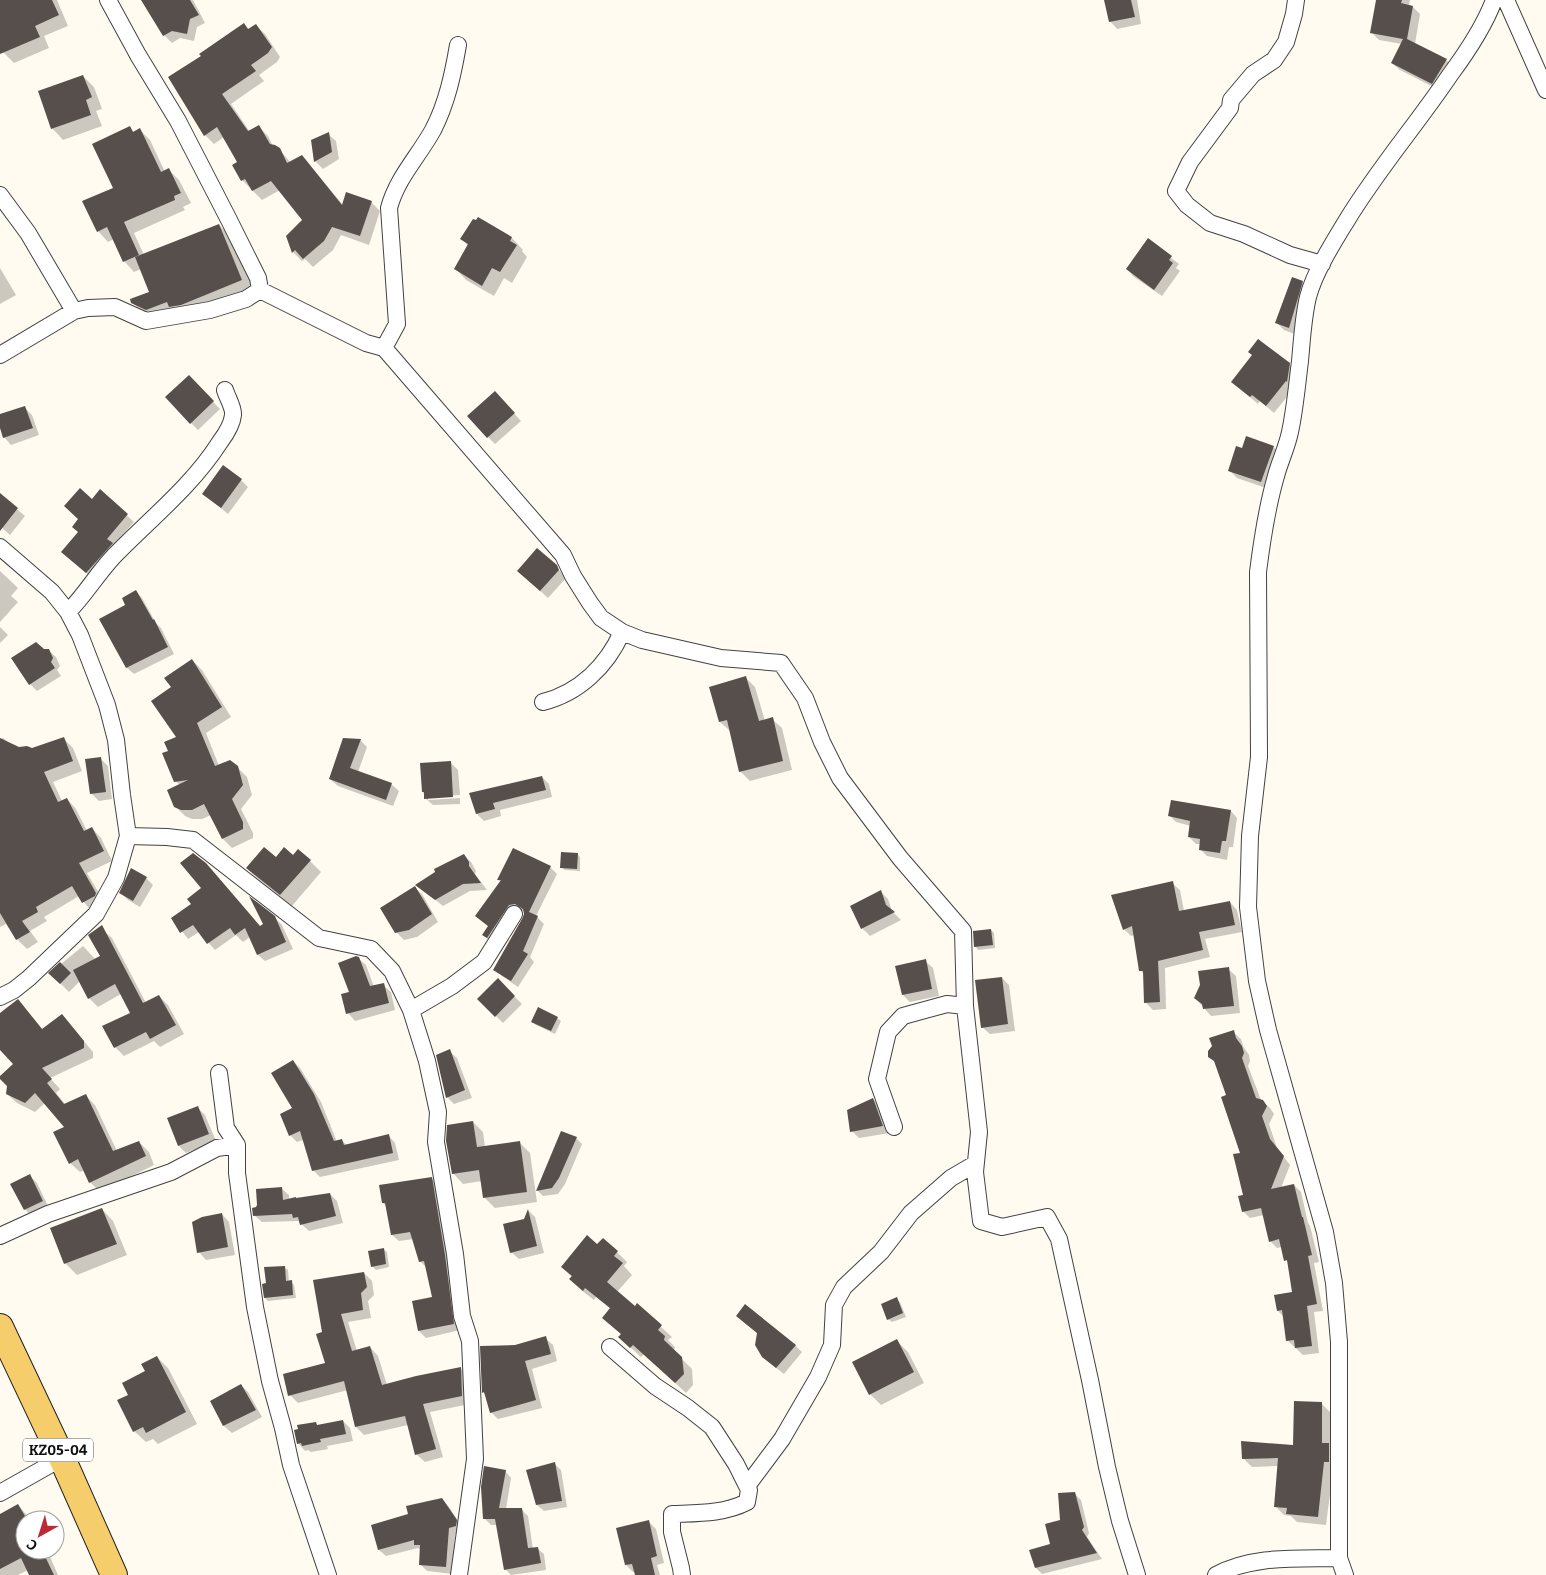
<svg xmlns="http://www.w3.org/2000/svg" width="1546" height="1575" viewBox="0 0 1546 1575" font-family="Bitter,serif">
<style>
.shadow{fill:#0003}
.building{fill:#574f4b}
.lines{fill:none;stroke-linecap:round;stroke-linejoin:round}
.street-casing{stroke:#424242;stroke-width:18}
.primary-casing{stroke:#202020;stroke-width:28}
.street{stroke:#fff;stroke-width:16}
.primary{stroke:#f5ce6b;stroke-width:26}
.labels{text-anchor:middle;stroke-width:5;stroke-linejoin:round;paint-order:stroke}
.shield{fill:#fff;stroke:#575757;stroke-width:1}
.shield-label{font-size:14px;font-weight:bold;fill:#0f0f0f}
</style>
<rect width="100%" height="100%" fill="#fffbf1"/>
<path class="shadow" d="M0,0H57L68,26L44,36L49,48L14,63L3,52L0,45Z
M143,0H193L205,23L197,27L194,41L180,38L172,43L164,35Z
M1106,0H1137L1141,24L1117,29L1110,21Z
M1378,0H1410L1409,6L1413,7L1420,14L1415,44L1446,60L1454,67L1439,90L1400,70L1392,63L1402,44L1379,40L1372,33Z
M244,25L249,30L255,25L265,34L280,57L277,62L259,75L264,81L231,104L250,132L259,127L268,136L273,146L279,149L291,163L302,156L343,205L371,202L380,211L369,245L341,235L333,250L313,267L305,259L302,261L293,252L287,236L304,220L280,190L262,200L242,180L239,163L224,137L214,144L205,135L169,78L202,56Z
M83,76L94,87L102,109L96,111L102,126L63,140L52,128Z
M129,127L134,132L140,130L150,140L165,172L169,170L179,180L191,203L183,207L185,210L134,233L144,255L219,225L234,240L257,296L148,318L133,303L151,292L141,269L134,272L124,261L114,239L108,242L98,231L115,188Z
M328,134L336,141L339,159L323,169L315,161L313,141Z
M479,219L512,238L523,250L522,251L527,257L512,283L504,278L494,296L466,280L455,268L468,246L462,239Z
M1148,240L1179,264L1176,268L1180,271L1162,296L1134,277L1127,269Z
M0,268L16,295L0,304Z
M1302,282L1310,289L1297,335L1284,330L1276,322Z
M1289,364L1296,372L1294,388L1274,413L1260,401L1258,404L1232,382Z
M196,384L220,409L198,430L191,423Z
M502,400L521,421L495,444L488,437Z
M25,408L32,415L39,435L11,445L4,437L0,424V416Z
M1273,447L1281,454L1269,489L1237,478L1229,470Z
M241,480L248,487L228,514L204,494Z
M100,491L134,522L113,546L93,579L70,559L92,500Z
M0,495L25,516L10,535L0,526Z
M556,566L566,578L548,598L526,578Z
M0,571L18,588L11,596L18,602L0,622Z
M136,591L142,598L156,623L161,628L174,654L134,674L127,668L101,620L127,605Z
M0,627L8,635L0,643Z
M44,650H48L56,657L60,666L57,670L61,676L37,691L30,684Z
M192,660L202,670L231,717L206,733L219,766L237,767L247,777L252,795L241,809L253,833V838L232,848L223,839L211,815L202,819H192L185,816L175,806L180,785L175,781L169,751L178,738L172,688Z
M745,677L755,687L765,721L772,719L782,728L792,770L750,781L740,771L730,731L720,722Z
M3,738L10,744L19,748L32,750L63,738L73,748L82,771L53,782L62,801L67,799L76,809L87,831L92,828L101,838L112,861L87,873L105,903L92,912L79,896L44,917L47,921L30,931L38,942L27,949L17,939L6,924L0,927V739Z
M360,740L367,747L358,772L391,784L399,791L393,806L338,786L330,779Z
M101,759L108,766L112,799L99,801L92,794L87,760Z
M450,762L458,770L460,795L428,797V800L460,798V804L433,805L425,798L423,792Z
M542,777L549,784L552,797L500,810L501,816L484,821L477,814L471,794Z
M1231,811L1237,818L1233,847H1229L1227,860L1207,856L1200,849L1201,844H1196L1189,837L1191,826L1176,822L1169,815Z
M577,854L580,857V871L565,870L561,867Z
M464,855L471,862L476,871L475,874L487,890L470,891L443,906L417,885Z
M276,859L310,861L321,872L292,906L258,879L247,868Z
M550,867L557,874L536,916L544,924L530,957L534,962L518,987L502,976L495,969L525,914L524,911L521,910L512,915L490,941L483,935L489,927L476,916L501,882L498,880Z
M146,878L153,885L140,907L128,900L121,893Z
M1172,883L1180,890L1184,911L1230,902L1237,910L1242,932L1205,939L1210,957L1165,968L1166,1009L1153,1010L1145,1002L1144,974L1141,971L1135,935L1131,936L1124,929Z
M414,887L422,894L438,922L417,937L404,940L396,932Z
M881,892L888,899L892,911L901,920L870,936L862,928Z
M274,917L282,925L293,949L265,961L258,955L250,937L243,942L236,935L215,950L199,932L188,939L172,918L261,927Z
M103,930L112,938L146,1003L159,996L168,1005L184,1034L160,1047L154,1041L124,1056L115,1047L104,1026L132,1013L121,994L98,1007L89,998L80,981L69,992L50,973L83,946L96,960L101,957Z
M991,930L994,933L995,948L978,950L975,946Z
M358,958L366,965L374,987L383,985L391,992L395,1010L355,1021L348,1013Z
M925,961L933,968L939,996L910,1002L903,995Z
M1228,969L1236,976L1240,1013L1211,1016L1195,998Z
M1002,978L1009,985L1015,1031L990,1034L982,1027Z
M498,980L522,1004L503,1023L479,999Z
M27,1011L43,1030L62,1015L93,1052V1058L50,1078L60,1089L56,1093L66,1105L86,1096L95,1105L117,1151L139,1142L149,1152L154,1165L100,1192L90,1182L85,1170L80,1172L70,1163L66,1127L45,1103L35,1112L17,1103L7,1094L15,1064L0,1048V1015Z
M557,1018L561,1021L555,1034L536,1025L532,1022Z
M1233,1032L1241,1039L1243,1046L1249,1055L1250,1061L1248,1066L1261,1100L1270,1108L1274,1114L1269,1124L1277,1148L1290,1165L1281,1188L1294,1185L1301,1192L1308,1223L1310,1226L1319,1262L1314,1263L1323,1311L1314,1312L1319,1353L1303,1355L1287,1340L1284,1317L1278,1311L1275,1296L1294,1293L1288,1263L1286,1260L1282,1247L1277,1248L1270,1241L1264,1215L1250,1218L1243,1211L1244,1196L1242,1154L1227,1096L1217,1064L1210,1057Z
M449,1051L457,1058L472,1098L454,1104L447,1097Z
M293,1061L300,1068L321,1102L337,1142L342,1141L347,1145L389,1136L395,1143L399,1160L320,1177L313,1170L303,1140L297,1142L290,1135L294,1109Z
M873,1099L880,1106L890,1133L859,1138L852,1131Z
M198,1108L205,1115L216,1141L186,1153L179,1146Z
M473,1122L483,1132L485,1147L520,1143L530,1153L537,1202L495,1208L485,1198L482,1181L463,1184L453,1173Z
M576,1138L582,1144L565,1184L558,1194L543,1196L537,1190Z
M29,1175L37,1183L49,1208L32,1217L25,1209Z
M431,1178L438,1185L460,1330L426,1338L419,1331L434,1298L427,1268L420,1261L414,1239L399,1241L392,1235L387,1207L383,1203Z
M281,1188L289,1195V1200L330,1194L337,1201L343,1223L309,1231L298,1221L262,1222L254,1215Z
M102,1209L113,1221L127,1255L77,1275L66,1264L52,1229Z
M529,1211L535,1217L544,1253L519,1259L511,1252Z
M222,1214L229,1222L235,1255L206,1260L199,1252Z
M598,1246L617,1252L627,1262L624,1266L632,1275L617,1292L635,1307L637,1305L672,1337L668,1340L675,1347L674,1351L692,1369L693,1385L686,1393L644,1354L641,1357L630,1347L622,1335L603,1318L611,1309L596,1297L594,1300L581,1290L570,1279L572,1277L562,1267Z
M383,1249L387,1252L389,1267L376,1270L372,1266Z
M284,1267L288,1270L289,1282H291L294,1285L296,1298L268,1301L265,1298L268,1284Z
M364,1273L372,1281L374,1295L368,1301L371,1318L348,1322L357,1351L370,1347L378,1356L387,1385L461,1369L469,1377L470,1404L430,1412L443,1457L425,1462L416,1454L408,1425L364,1435L356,1427L348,1390L298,1403L290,1395L326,1364L323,1333Z
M896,1299L900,1302L906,1317L892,1322L888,1319Z
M737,1316L795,1345L802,1352L784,1374L771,1364L758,1334Z
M545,1338L553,1345L557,1361L532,1369L542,1408L498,1419L491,1412L486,1395L483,1392L516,1347Z
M897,1341L908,1352L924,1383L881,1405L870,1394Z
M157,1357L168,1368L197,1424L158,1444L153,1439L146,1442L134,1431L129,1395Z
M241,1385L248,1392L262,1417L232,1433L224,1426L211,1402Z
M1321,1403L1330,1412V1446L1337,1454L1333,1471L1326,1525L1297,1522L1291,1516L1284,1515L1275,1506L1278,1466L1252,1467L1243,1458L1294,1446Z
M343,1421L350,1428L353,1441L327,1446L328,1449L311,1452L308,1450L305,1451L298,1443L315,1423L318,1426Z
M555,1464L561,1470L567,1507L544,1511L537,1505Z
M505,1471L511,1478L506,1509H521L528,1516L533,1549L537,1548L544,1554L546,1570L511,1575L505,1569L497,1525H491L484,1518Z
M1075,1494L1081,1500L1089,1533L1087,1537L1102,1559L1042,1574L1036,1568L1051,1545Z
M442,1499L449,1507L463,1528L462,1533L455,1534L453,1574L427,1571L420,1564L421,1550L418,1548L386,1556L379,1550L410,1515Z
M18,1505L31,1520H25V1550H47L58,1575H30L28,1570L18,1575H0V1515Z
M649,1522L656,1529L664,1563L657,1565L660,1575H636L635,1572H633L626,1565Z"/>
<path class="building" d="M0,0H52L59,15L35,26L40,37L0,54Z
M141,0H190L199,15L190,19L187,34L172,31L163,36Z
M1104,0H1131L1135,17L1109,22Z
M1376,0H1402L1401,3L1413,6L1407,39L1447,59L1432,84L1391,63L1403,39L1370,33Z
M244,23L248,29L256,24L272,47L268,53L251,65L256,71L222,94L248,131L259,125L270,144L275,145L280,148L287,163L302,155L342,205L346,192L372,201L360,236L332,227L324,241L303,259L295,250L292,253L286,236L302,220L271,181L252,191L245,179L241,181L232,165L237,162L217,127L204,136L168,77L201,56L199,54Z
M83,75L92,97L86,100L91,115L51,129L38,91Z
M130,126L133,132L140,128L161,172L169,168L181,193L174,196L175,200L124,222L139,255L123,262L107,227L97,232L82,201L113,188L92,144Z
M329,132L332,152L314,162L311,140Z
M478,217L512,237L510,241L517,245L500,272L492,268L482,286L454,269L468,244L460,239L473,219L476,220Z
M219,224L242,280L181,305L169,307L167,302L146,310L131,303L130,299L149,292L135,257Z
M1148,238L1172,256L1169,260L1173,263L1154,290L1126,269Z
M1292,277L1303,281L1289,328L1275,323Z
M1258,339L1290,363L1287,382L1286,381L1266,406L1252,395L1250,397L1231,382L1252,355L1248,352Z
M189,375L214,401L190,424L165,397Z
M495,391L515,413L487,438L467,416Z
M25,406L33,428L3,438L0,428V414Z
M1246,436L1274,446L1261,482L1228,471L1236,446L1242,448Z
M223,465L242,479L221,508L202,494Z
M80,488L92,499L100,489L128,514L107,539L113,543L86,573L61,552L78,532L72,527L78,519L64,506Z
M0,493L18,508L0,531Z
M537,548L557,565L559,570L540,591L517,571Z
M136,590L153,620L154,619L168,647L126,668L99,619L125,605L122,598Z
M36,642L44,649H49L53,658L51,662L55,668L29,685L11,658Z
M192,659L222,707L197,723L215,766L230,760L238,766L243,785L232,799L243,822V829L222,839L204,804L192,810H181L174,807L167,790L188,780L174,782L162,753L168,751L164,742L176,737L151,701L171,687L164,678Z
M746,676L759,721L773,717L783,761L739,772L727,720L719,722L709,687Z
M64,737L73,761L44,772L58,802L67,798L84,831L92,827L104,851L79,863L96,893L95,896L82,903L72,886L36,907L38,912L22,921L30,932L16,940L0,913V738L19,747L27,746L32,748Z
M343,738L361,739L350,768L392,783L386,800L329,779Z
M101,757L106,792L90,794L85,759Z
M451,761L453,797L424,799V792H422L420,763Z
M542,776L546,790L493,803L495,809L476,814L469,793Z
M1171,800L1231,810L1226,841H1222L1220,853L1199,850L1200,839L1188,837L1190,821L1168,816Z
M264,847L276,857L284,847L293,855L298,849L311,860L280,895L246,868Z
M513,848L551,866L529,912L538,916L523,951L528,954L511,981L493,970L522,919L524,914L523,909L515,904L509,905L487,938L482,935L488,926L475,916L501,880H497Z
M561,852L578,853L577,869L560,868Z
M193,853L206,863L260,926L263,924L249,896L275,916L286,942L257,955L245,928L235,935L230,928L207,944L193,925L180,933L171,918L191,904L187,899L201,888L180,863Z
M464,854L469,862V866L481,883L463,884L435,900L415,885L435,872L434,869Z
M131,868L147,877L133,901L119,893Z
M1173,881L1179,911L1230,901L1235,925L1199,932L1203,950L1158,961L1160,1002L1144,1003L1143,971H1139L1132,926L1123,930L1111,895Z
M415,886L432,914L409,930L395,933L380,908Z
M881,890L886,905L895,912L861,929L850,906Z
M102,925L143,1003L159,995L176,1025L150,1039L146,1032L114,1048L102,1026L130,1013L115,984L88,999L73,970L100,956L88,935Z
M991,929L993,945L974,947L973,931Z
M356,956L359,957L370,986L384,983L389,1003L346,1014L341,994L349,992L338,963Z
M926,959L932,989L902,995L895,966Z
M60,962L71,973L60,984L48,973Z
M1229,967L1234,1006L1203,1009L1202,1004L1194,998L1200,985L1198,971Z
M1002,977L1008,1024L981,1028L975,980Z
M498,978L515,996L495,1017L477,999Z
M18,999L42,1029L62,1014L84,1041V1048L42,1068L52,1079L47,1083L64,1104L86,1094L113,1151L139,1141L146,1156L89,1183L78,1159L69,1164L53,1132L64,1127L35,1093L25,1103L6,1094L7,1086L0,1079V1076L13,1064L0,1050V1013Z
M538,1007L558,1017L551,1031L531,1022Z
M1234,1030L1236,1038L1242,1046L1244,1053L1242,1058L1256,1098L1263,1100L1267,1106L1262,1116L1270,1139L1284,1156L1271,1189L1294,1184L1302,1217H1303L1312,1255L1308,1256L1317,1304L1307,1306L1312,1346L1295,1348L1294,1340L1286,1341L1282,1310L1277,1311L1274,1295L1292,1292L1287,1260L1284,1261L1279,1239L1269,1242L1261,1208L1242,1212L1238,1196L1243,1195L1233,1154L1240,1153L1221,1097L1226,1095L1214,1061L1208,1057V1051L1212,1046L1209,1038Z
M450,1049L465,1090L446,1098L436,1055Z
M293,1060L314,1094L334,1141L342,1139L344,1145L389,1134L393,1153L312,1171L300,1131L289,1136L280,1114L292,1108L271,1073Z
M873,1098L883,1126L850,1132L847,1110Z
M198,1106L209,1134L178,1146L167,1118Z
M473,1121L477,1147L520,1141L527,1192L483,1198L479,1170L452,1174L446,1141L447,1125Z
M561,1131L577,1137L559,1178L552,1188L536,1191Z
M30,1174L43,1201L24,1210L10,1184Z
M432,1177L445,1255L454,1324L418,1331L412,1301L432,1297L424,1261L419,1262L410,1232L391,1235L385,1203H382L379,1185Z
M282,1187L283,1200L296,1197V1198L330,1193L336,1216L300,1225L298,1217L293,1218L292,1214L253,1216L252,1208L256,1207L257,1205L256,1189Z
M102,1208L117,1244L64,1264L50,1228Z
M528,1209L537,1246L510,1253L503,1224L524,1219Z
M222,1213L228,1247L197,1253L192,1222L202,1217Z
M587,1235L597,1244L603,1238L618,1251L614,1256L623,1263L607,1282L635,1306L637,1303L662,1325L658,1330L665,1336L664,1340L682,1357L684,1374L675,1383L633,1345L630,1348L618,1337L621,1334L602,1318L610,1308L585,1288L583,1291L569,1279L572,1276L561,1267Z
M384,1248L386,1264L371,1267L368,1251Z
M285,1266L286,1281L292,1280L293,1295L264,1298L262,1284L266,1283L264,1267Z
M364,1272L367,1287L361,1293L363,1310L341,1314L352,1351L370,1346L382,1385L416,1376L461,1367L462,1396L423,1404L436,1449L415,1455L405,1416L355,1427L344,1381L288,1396L283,1374L325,1363L316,1334L322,1332L313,1280Z
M897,1297L903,1313L887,1320L881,1304Z
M745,1304L796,1345L776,1368L762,1357L755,1345L757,1333L736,1316Z
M546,1336L551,1354L525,1361L536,1400L490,1413L484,1392L482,1393L480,1346L515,1345Z
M897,1339L914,1372L869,1395L852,1362Z
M157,1356L186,1412L146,1433L143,1427L133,1432L117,1400L128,1395L122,1383L145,1371L141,1364Z
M241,1384L256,1410L223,1426L210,1401Z
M1294,1401L1322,1402V1443H1329V1462H1324L1318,1517L1286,1514L1287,1508L1274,1507L1278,1458L1242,1459L1241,1441L1293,1445Z
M343,1420L346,1434L320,1439L321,1442L302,1446L301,1443L297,1444L294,1430L298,1429L297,1425L316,1422L317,1425Z
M555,1462L562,1501L536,1505L526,1470Z
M484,1466L506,1470L499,1508H522L528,1548L538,1547L541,1563L504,1570L495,1519H483L481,1487Z
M1075,1492L1084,1527L1082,1530L1097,1553L1035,1568L1029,1550L1050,1544L1045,1524L1060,1520L1058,1493Z
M442,1498L457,1520L456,1526L449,1528L446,1567L419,1565L420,1545H414V1540L378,1550L371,1525L408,1514L406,1506Z
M18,1504L25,1516V1550H42L54,1575H29L21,1558L0,1569V1514Z
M649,1520L657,1556L651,1558L655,1575H635L632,1564L625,1565L616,1528Z"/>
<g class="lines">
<defs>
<path id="street" d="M108,0L138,55L178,121L228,218L258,278L260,290
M1296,0L1294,14L1286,42L1274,60L1253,74L1231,100L1230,108L1190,162L1176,191L1187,205L1210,223L1244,234L1290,255L1322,264
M1506,0L1546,90
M0,195L28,233L74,311
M260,290L366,343L384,348L563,555L573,576L590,603L601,618L622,632L642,640L721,658L781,663L805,698L822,742L840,778L900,858L963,931L965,1006L979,1132L975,1172L981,1221L1002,1227L1047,1217L1059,1239L1090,1380L1107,1467L1120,1521L1137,1575
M384,348L397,324L389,208C397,178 418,157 433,130C447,103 453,74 458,45
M0,355L74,311L88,308L115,307L146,321L210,310L246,299L260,290
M0,547L52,592L68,612L80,635L107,705L116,740L122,795L128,836L116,878L96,914L29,978L14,990L0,997
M68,612C85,595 97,574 114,556C150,519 192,486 220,442C226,434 232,425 233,415C234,408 227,397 225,390
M543,702C579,693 607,666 622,632
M128,836L167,837L193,840L319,938L371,949L392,971L411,1010L427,1061L438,1112L436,1142L455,1254L462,1316L470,1341L475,1459L459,1575
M411,1010L452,986L484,962L514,914
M219,1073L226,1128L237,1145
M894,1127L877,1079L888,1032L903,1016L947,1004L965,1006
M0,1236L48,1214L171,1172L217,1148L237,1145V1173L255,1307L270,1381L283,1428L291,1465L328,1575
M610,1347L655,1386L688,1408L712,1427L736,1464L749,1490L747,1502C724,1514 697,1513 672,1514V1532L681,1568L682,1575
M747,1486L782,1439L818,1377L832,1345L834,1305L844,1287L881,1252L911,1213L951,1178L975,1164
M0,1493L62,1458
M1216,1575C1253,1555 1297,1559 1339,1558
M1345,1575L1339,1558V1342L1334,1283L1325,1232L1268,1030L1257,981L1248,907L1250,836L1259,757L1258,572C1262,540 1267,507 1276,476C1280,461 1287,447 1290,432C1295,409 1297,385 1300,361C1302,340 1303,318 1308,297C1315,271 1333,243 1347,220C1378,169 1417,124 1450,75C1467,52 1484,27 1494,0"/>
<path id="primary" d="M0,1327L62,1458L114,1575"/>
</defs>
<use href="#street" class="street-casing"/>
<use href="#primary" class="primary-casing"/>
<use href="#street" class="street"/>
<use href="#primary" class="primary"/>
</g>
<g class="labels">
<rect class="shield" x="23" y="1438.5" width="70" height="23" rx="4"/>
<g class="shield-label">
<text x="58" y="1455">KZ05-04</text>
</g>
</g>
<g transform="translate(40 1535) rotate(219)"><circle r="24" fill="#ffffff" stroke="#9f9f9f"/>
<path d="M0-4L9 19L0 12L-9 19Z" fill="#bb2a36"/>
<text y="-8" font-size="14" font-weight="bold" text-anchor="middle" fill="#0f0f0f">С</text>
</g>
</svg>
